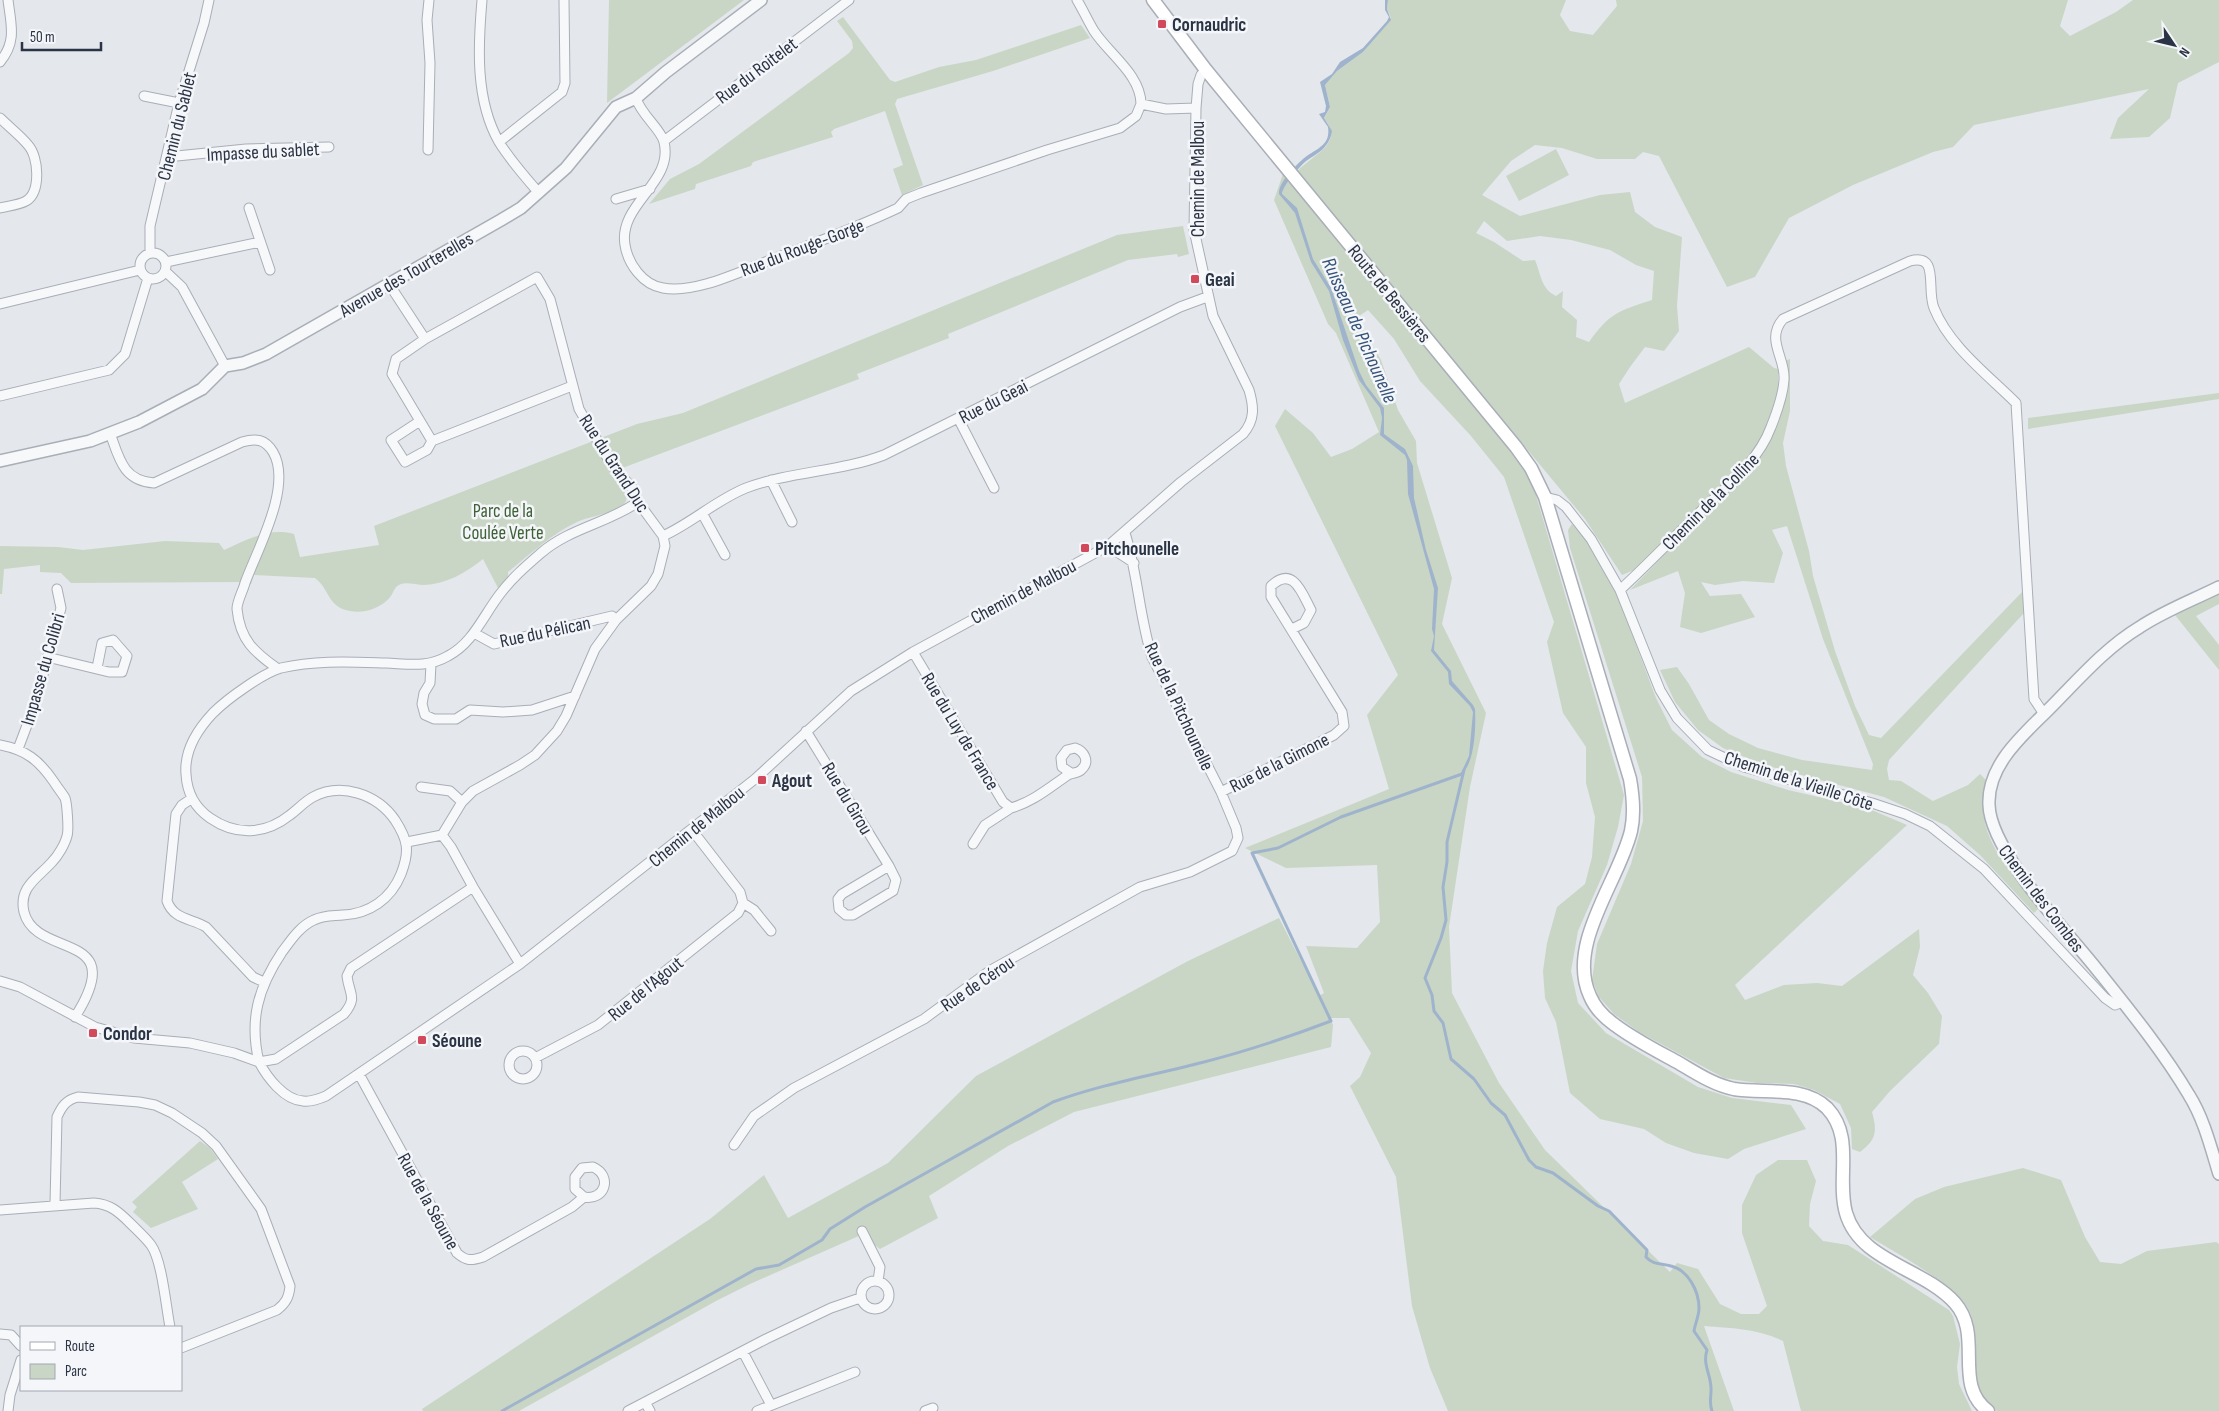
<svg xmlns="http://www.w3.org/2000/svg" width="2219" height="1411" viewBox="0 0 2219 1411" font-family="'Sofia Sans Condensed',sans-serif">
<style>
.green{fill:#c9d6c5;fill-rule:evenodd}
.water{fill:#9fb4cc}
.lines{fill:none;stroke-linecap:round;stroke-linejoin:round}
.stream{stroke:#9fb4cc;stroke-width:3}
.minor-casing{stroke:#a9aeb7;stroke-width:11}
.tertiary-casing{stroke:#a9aeb7;stroke-width:14}
.secondary-casing{stroke:#a9aeb7;stroke-width:15}
.minor{stroke:#f7f8fa;stroke-width:9}
.tertiary{stroke:#f7f8fa;stroke-width:11}
.secondary{stroke:#fff;stroke-width:12}
.poi-dot{fill:#d1495b;stroke:#f4f6f9;stroke-width:2}
.labels{text-anchor:middle;stroke-width:5;stroke-linejoin:round;paint-order:stroke}
.poi-label{font-size:19px;font-weight:bold;fill:#2b3445;stroke:#f4f6f9;text-anchor:start}
.street-label{font-size:19px;fill:#2b3445;stroke:#f4f6f9}
.park-label{font-size:19px;fill:#3f6138;stroke:#f4f6f9}
.water-label{font-size:20px;font-style:italic;fill:#34527a;stroke:#f4f6f9}
</style>
<rect width="100%" height="100%" fill="#e4e7ec"/>
<path class="green" d="M609,0H744L607,103Z
M1388,0H1566L1560,15L1570,31L1593,35L1617,6L1616,0H2068L2060,26L2070,36L2116,12L2133,0H2219V62L2178,83L2170,118L2149,137L2110,139L2118,118L2149,89L1974,125L1953,147L1933,152L1853,185L1789,218L1755,277L1727,287L1659,156L1643,152L1635,159H1597L1562,148L1535,145L1511,161L1482,195L1520,216L1600,195L1630,192L1635,212L1655,227L1682,237L1677,306L1679,331L1664,351L1645,347L1630,367L1619,384L1625,403L1749,347L1774,368L1778,369V396L1766,429L1749,460L1634,570L1622,575L1585,519L1297,172C1310,156 1346,144 1324,119L1330,107L1325,85L1337,71L1363,52L1391,18L1387,9ZM1484,221L1507,241L1540,236L1571,240L1610,250L1636,265L1654,271L1652,300C1618,311 1610,313 1589,342L1576,337L1577,320L1562,307L1563,291L1556,296C1541,289 1541,274 1535,260L1523,261L1494,242L1476,233Z
M843,17L890,80L895,82L939,67L976,60L1081,25L1090,38L993,71L897,99L895,104L923,185L902,195L893,169L903,165L885,111L834,129L831,132L833,137L753,162L751,166L696,184L695,189L649,204L670,179L699,164L849,53L853,48L852,41L837,21Z
M1556,149L1569,175L1519,201L1506,176Z
M1283,174L1521,463L1533,485L1624,795L1618,827L1607,865L1578,931L1571,971L1578,1003L1606,1033L1698,1087L1732,1098L1791,1105L1806,1129L1744,1149L1728,1159L1694,1153L1666,1143L1644,1129L1600,1119L1570,1093L1556,1022L1545,998L1543,971L1547,943L1557,907L1585,884L1592,857L1595,817L1586,783V747L1563,713L1547,642L1554,622L1504,477L1471,436L1420,381L1394,339L1368,310L1356,318L1381,360L1398,410L1416,441L1417,463L1452,578L1442,624L1486,713L1470,787L1449,927L1452,993L1499,1083L1545,1150L1670,1272L1677,1263L1698,1269L1720,1304L1741,1314H1759L1767,1306L1742,1233V1205L1756,1175L1778,1160H1807L1816,1181L1810,1204L1809,1226L1823,1241L1848,1245L1949,1310L1953,1316L1960,1344L1957,1367L1959,1384L1972,1411H1801L1783,1341C1759,1329 1731,1328 1704,1326L1734,1411H1448L1430,1368L1412,1306L1396,1177L1350,1086L1360,1077L1371,1053L1349,1018H1330L1333,1025L1331,1047L1074,1112L1008,1146L929,1196L938,1218L880,1249L861,1235L750,1284L716,1301L519,1411H423L422,1409L710,1219L764,1175L788,1218L888,1163L976,1076L1188,961L1279,918L1319,996L1324,993L1306,946L1357,948L1380,922L1377,865L1286,868L1245,848L1389,789L1367,715L1398,675L1275,426L1285,409L1313,433L1331,457L1352,449L1379,432L1336,333L1328,324L1274,200Z
M1183,226L1189,254L1178,257L1177,254L1128,260L948,334L949,338L857,374L859,379L609,473C616,482 630,487 626,501C621,513 589,516 577,522C552,534 530,554 508,572V577L498,588L483,559C466,573 446,584 424,585C417,585 407,582 401,584C395,586 394,591 391,596C382,608 364,614 350,611C327,607 330,589 315,578L254,575L251,584L238,582L71,583L61,573L40,572V565L4,569L2,594H0V546L58,547L83,550L165,541L219,543L224,550C246,540 269,527 294,534L300,557L379,545L374,526L637,424L683,413L1117,235Z
M1790,359V411L1783,443L1786,466L1809,551L1813,576L1835,651L1855,706L1869,735L1881,738L2023,591L2024,613L1889,760L1887,769L1889,780L1901,781L1933,801L1968,785L1980,774L1986,780C1985,788 1983,796 1983,803C1981,843 2016,879 2040,907L2034,913L1980,855L1947,826L1884,797L1764,765L1723,748L1698,730L1675,702L1660,670L1677,667L1689,684L1709,720L1729,734L1758,748L1802,760L1872,770L1873,764L1823,639L1787,526L1772,530L1783,553L1774,583L1743,581L1715,585L1701,582L1710,596L1741,594L1755,617L1701,633L1680,627L1685,593L1678,571L1630,590L1764,453L1784,402L1785,361Z
M2219,393V399L2028,429V418Z
M1572,524L1594,550L1617,594L1656,698L1672,730L1702,757L1731,772L1788,790L1867,808L1907,825L1735,985L1745,1000L1784,985L1817,983L1842,986L1919,929L1920,947L1913,975L1928,993L1942,1016L1939,1044L1890,1091L1872,1112C1877,1131 1877,1139 1860,1152L1852,1149L1851,1128L1840,1104L1814,1090L1794,1084L1757,1083L1724,1078L1639,1032L1614,1014L1599,997L1592,980L1597,944L1631,864L1643,821L1642,777L1570,548L1568,530Z
M2219,594V604L2196,616L2219,645V670L2175,615Z
M200,1141L210,1148L218,1159L182,1182L198,1209L151,1228L133,1212L137,1207L132,1202Z
M2023,1168L2061,1180L2085,1237L2100,1262L2121,1264L2147,1251L2216,1242L2219,1244V1411H1997C1994,1408 1988,1405 1986,1401C1966,1373 1985,1333 1966,1305C1950,1282 1896,1253 1870,1237L1915,1199L1944,1187Z"/>
<path class="water" d="M1385,0H1388L1387,9L1391,20L1363,52L1337,71L1325,85L1330,107L1324,118L1332,131C1329,149 1317,153 1305,162C1299,167 1282,187 1282,194L1297,208L1313,259L1331,288L1359,371L1366,385L1384,408V434L1405,449L1413,466L1414,498L1426,550L1438,588L1434,650L1451,671L1452,681L1473,705L1475,709C1476,726 1475,766 1460,775L1469,756L1473,712L1470,706L1449,684L1448,672L1431,651L1434,636L1432,629L1434,589L1408,494L1407,460L1405,455L1380,435L1382,418L1380,408L1359,380L1343,340L1329,291L1311,262L1295,213L1279,194C1278,183 1295,166 1303,159C1314,149 1331,147 1328,127L1319,114L1325,112L1326,106L1320,82L1332,74L1340,62L1363,48L1387,21L1389,17L1385,10Z"/>
<g class="lines">
<path class="stream" d="M1464,770L1447,842V862L1443,887L1446,920L1441,938L1425,978L1432,995L1434,1011L1443,1023L1451,1059L1474,1079L1491,1103L1505,1115L1529,1160L1536,1167L1553,1173L1598,1206L1609,1211L1647,1250L1646,1257C1653,1265 1661,1263 1671,1266C1688,1270 1699,1291 1699,1308C1699,1316 1695,1324 1694,1331L1707,1350C1702,1365 1712,1376 1711,1391C1711,1398 1709,1403 1712,1411
M502,1411L756,1269L779,1265L822,1240L830,1229L865,1207L1053,1102C1102,1084 1154,1075 1204,1062C1247,1051 1289,1037 1331,1021L1252,853L1278,848L1341,817L1462,774"/>
<defs>
<path id="minor" d="M482,0C478,46 475,100 499,142C510,160 525,177 539,193
M1077,0C1083,10 1088,21 1094,31C1109,54 1141,75 1141,104L1166,109L1196,108
M0,62C17,41 11,25 8,0
M144,96L179,103
M636,98C641,115 661,129 664,142C674,183 618,204 625,245C628,264 643,285 663,288C694,294 739,272 768,261C812,244 856,228 898,208L906,199L921,193L1047,150L1120,128L1136,116L1141,104
M0,118C9,127 20,135 28,145C39,157 41,192 26,201C19,205 8,206 0,208
M664,141L849,0
M499,142L562,92L565,83L564,0
M428,150L430,63L427,20L429,0
M167,157L246,149L329,147
M616,199L650,189
M249,208L270,270
M150,252V226L179,103L204,23L209,0
M140 266a13 13 0 1 1 26 0a13 13 0 1 1-26 0Z
M166,262L260,242
M165,271L182,287L225,366
M389,284L425,339
M0,304L140,270
M0,396L109,370L125,354L148,278
M958,418L994,488
M420,421L391,440L405,462L427,450L432,441
M110,433C119,458 123,481 154,483L242,442C256,438 265,439 273,452C293,486 257,550 245,583C243,591 237,601 237,609C240,640 254,652 278,669
M771,480L792,522
M1545,497L1557,500L1566,507L1591,539L1620,590L1660,690L1677,718L1708,750L1744,767L1872,803L1905,814L1930,826L1984,869L2105,998L2115,1005L2122,1002
M702,513L725,555
M663,536C692,523 716,500 746,488C791,471 840,472 884,455L1180,307L1207,297
M1108,546L1134,563
M1620,590C1648,564 1674,537 1702,510C1728,485 1758,462 1771,427C1777,412 1783,396 1784,380C1786,358 1765,340 1783,319L1910,261C1940,253 1926,289 1934,308C1949,346 1988,375 2016,403L2034,699L2044,714
M474,633L494,644L612,616L616,620
M913,652L1003,802L1011,808L985,825L973,844
M47,657L109,672H122L127,656L113,640L102,643L97,668
M431,664L430,683L424,693L422,704L425,715L434,719H456L470,710L503,712L532,710L575,696
M806,731L889,866L896,880L893,891L853,915H846L839,909L838,899L842,894L889,866
M0,745C26,750 39,760 54,782C57,787 62,793 65,798C67,803 69,830 67,836C65,844 58,856 52,862C39,877 18,887 24,912C36,960 131,929 75,1017
M18,749L35,704L61,608L57,589
M421,787L450,791L462,802
M1221,792L1334,735L1344,726L1342,712L1271,597V586C1293,565 1302,593 1311,610L1304,623L1292,629
M191,799L182,805L176,814L167,901C174,920 191,918 206,927L253,977L264,982
M1011,808C1033,802 1050,787 1068,775C1073,772 1078,774 1082,769C1090,761 1084,751 1075,748L1067,750L1061,758L1062,767L1071,773
M442,835L462,802L473,791L520,765L535,755L557,731L566,716L595,649L616,620L651,586L658,574L665,546L663,536L638,502L634,490L611,464L579,409L550,299L537,277L425,339L396,359L392,374L432,441L572,386
M407,842L442,835L451,847L473,887L520,964
M473,887L351,968L347,976C349,994 358,997 344,1014L276,1059L259,1062C249,1020 258,988 282,952C291,940 300,926 314,920C324,915 332,916 343,915C369,914 391,899 401,874C410,851 408,840 395,820C377,794 341,782 313,797C304,802 298,809 290,815C265,835 236,836 210,818C194,807 187,793 186,774C184,750 197,730 213,713C227,699 263,673 281,668C316,660 351,662 386,663C409,664 427,668 448,656C473,643 483,616 500,594C512,578 526,566 541,553C570,528 608,523 638,502
M743,903L754,910L771,931
M0,981L20,987L95,1027L134,1038L190,1043L234,1053L259,1062C267,1077 284,1100 303,1101C311,1102 319,1099 326,1096L520,964L755,779L851,691L913,652L1108,546L1181,482L1243,434C1255,420 1254,407 1249,390L1213,316L1194,230L1196,108L1198,84L1201,75L1206,70
M509 1065a14 14 0 1 1 28 0a14 14 0 1 1-28 0Z
M535,1058L598,1025L738,913L743,903L740,892L692,830
M359,1074L457,1253C466,1261 471,1261 483,1257L572,1207L584,1197C605,1201 613,1176 593,1167L582,1168L575,1177V1189L584,1197
M734,1145L754,1116L794,1088L924,1019L991,970L1140,887L1190,872L1232,851L1238,838L1236,828L1221,792L1152,657C1139,616 1138,574 1125,533
M55,1204L57,1117C62,1106 66,1100 78,1097L139,1102L155,1105L172,1113L202,1133L216,1146L261,1209L290,1286C289,1297 286,1303 277,1310L181,1348
M0,1210L94,1203C110,1204 119,1212 130,1223C137,1230 145,1237 151,1245C162,1260 166,1307 170,1327
M862,1231L880,1267L878,1281
M861 1295a14 14 0 1 1 28 0a14 14 0 1 1-28 0Z
M0,1334L11,1335L21,1346
M743,1352L771,1405
M645,1402L650,1411
M8,1411L10,1395L21,1360
M628,1411L766,1339L831,1308L860,1298
M757,1411L855,1372
M925,1411L933,1408"/>
<path id="tertiary" d="M0,461L90,441L139,422L202,389L225,366L243,363L266,354L501,220L521,208L566,168L616,107L636,98L666,72L761,0
M2219,587C2193,600 2164,611 2140,627C2105,648 2077,681 2048,710C2023,735 1987,765 1989,805C1990,850 2066,931 2095,967C2127,1007 2163,1051 2189,1095C2204,1119 2211,1148 2219,1174"/>
<path id="secondary" d="M1153,0L1206,70L1516,447L1531,468L1545,497L1630,779C1633,796 1635,813 1631,831C1619,881 1566,944 1590,996C1595,1008 1605,1018 1615,1025C1635,1040 1657,1051 1679,1063C1696,1073 1714,1085 1734,1089C1764,1094 1803,1085 1827,1108C1855,1137 1836,1178 1846,1213C1860,1262 1924,1268 1955,1303C1984,1336 1952,1384 1988,1411"/>
</defs>
<use href="#minor" class="minor-casing"/>
<use href="#tertiary" class="tertiary-casing"/>
<use href="#secondary" class="secondary-casing"/>
<use href="#minor" class="minor"/>
<use href="#tertiary" class="tertiary"/>
<use href="#secondary" class="secondary"/>
</g>
<g class="poi-dot">
<rect x="1157" y="19" width="10" height="10" rx="2.5"/>
<rect x="1190" y="274" width="10" height="10" rx="2.5"/>
<rect x="1080" y="543" width="10" height="10" rx="2.5"/>
<rect x="757" y="775" width="10" height="10" rx="2.5"/>
<rect x="88" y="1028" width="10" height="10" rx="2.5"/>
<rect x="417" y="1035" width="10" height="10" rx="2.5"/>
</g>
<g class="labels">
<g class="poi-label">
<text x="1172" y="31">Cornaudric</text>
<text x="1205" y="286">Geai</text>
<text x="1095" y="555">Pitchounelle</text>
<text x="772" y="787">Agout</text>
<text x="103" y="1040">Condor</text>
<text x="432" y="1047">Séoune</text>
</g>
<g class="street-label">
<text transform="translate(756 70) rotate(-37)" y="7">Rue du Roitelet</text>
<text transform="translate(176 126) rotate(-76)" y="7">Chemin du Sablet</text>
<text transform="translate(263 151) rotate(-3)" y="7">Impasse du sablet</text>
<text transform="translate(1197 179) rotate(-90)" y="7">Chemin de Malbou</text>
<text transform="translate(802 247) rotate(-21)" y="7">Rue du Rouge-Gorge</text>
<text transform="translate(406 274) rotate(-30)" y="7">Avenue des Tourterelles</text>
<text transform="translate(1390 293) rotate(51)" y="7">Route de Bessières</text>
<text transform="translate(993 401) rotate(-27)" y="7">Rue du Geai</text>
<text transform="translate(615 463) rotate(57)" y="7">Rue du Grand Duc</text>
<text transform="translate(1710 501) rotate(-45)" y="7">Chemin de la Colline</text>
<text transform="translate(1023 591) rotate(-28)" y="7">Chemin de Malbou</text>
<text transform="translate(545 631) rotate(-12)" y="7">Rue du Pélican</text>
<text transform="translate(42 669) rotate(-74)" y="7">Impasse du Colibri</text>
<text transform="translate(1180 706) rotate(65)" y="7">Rue de la Pitchounelle</text>
<text transform="translate(961 731) rotate(59)" y="7">Rue du Luy de France</text>
<text transform="translate(1279 762) rotate(-27)" y="7">Rue de la Gimone</text>
<text transform="translate(1799 780) rotate(18)" y="7">Chemin de la Vieille Côte</text>
<text transform="translate(848 798) rotate(59)" y="7">Rue du Girou</text>
<text transform="translate(696 826) rotate(-39)" y="7">Chemin de Malbou</text>
<text transform="translate(2042 898) rotate(53)" y="7">Chemin des Combes</text>
<text transform="translate(977 983) rotate(-34)" y="7">Rue de Cérou</text>
<text transform="translate(645 988) rotate(-39)" y="7">Rue de l'Agout</text>
<text transform="translate(429 1201) rotate(61)" y="7">Rue de la Séoune</text>
</g>
<g class="park-label">
<text x="503" y="517">Parc de la<tspan x="503" dy="22">Coulée Verte</tspan></text>
</g>
<g class="water-label">
<text transform="translate(1360 330) rotate(66)" y="7">Ruisseau de Pichounelle</text>
</g>
</g>
<rect x="20" y="1326" width="162" height="65" fill="#f4f6f9" stroke="#a4a8b1"/>
<rect x="30" y="1342" width="25" height="8" fill="#ffffff" stroke="#a4a8b1"/>
<text x="65" y="1351" font-size="15" fill="#2b3445">Route</text>
<rect x="30" y="1364" width="25" height="15" fill="#c9d6c5" stroke="#a4a8b1"/>
<text x="65" y="1376" font-size="15" fill="#2b3445">Parc</text>
<g transform="translate(2174 45) rotate(125)" stroke="#f4f6f9" stroke-width="4" paint-order="stroke">
<path d="M0-4L9 19L0 12L-9 19Z" fill="#2b3445"/>
<text y="-8" font-size="14" font-weight="bold" text-anchor="middle" fill="#2b3445">N</text>
</g>
<path d="M22 42v8h79v-8" fill="none" stroke="#2b3445" stroke-width="2.5"/>
<text x="30" y="42" font-size="15" fill="#2b3445" stroke="#f4f6f9" stroke-width="4" paint-order="stroke">50 m</text>
</svg>
